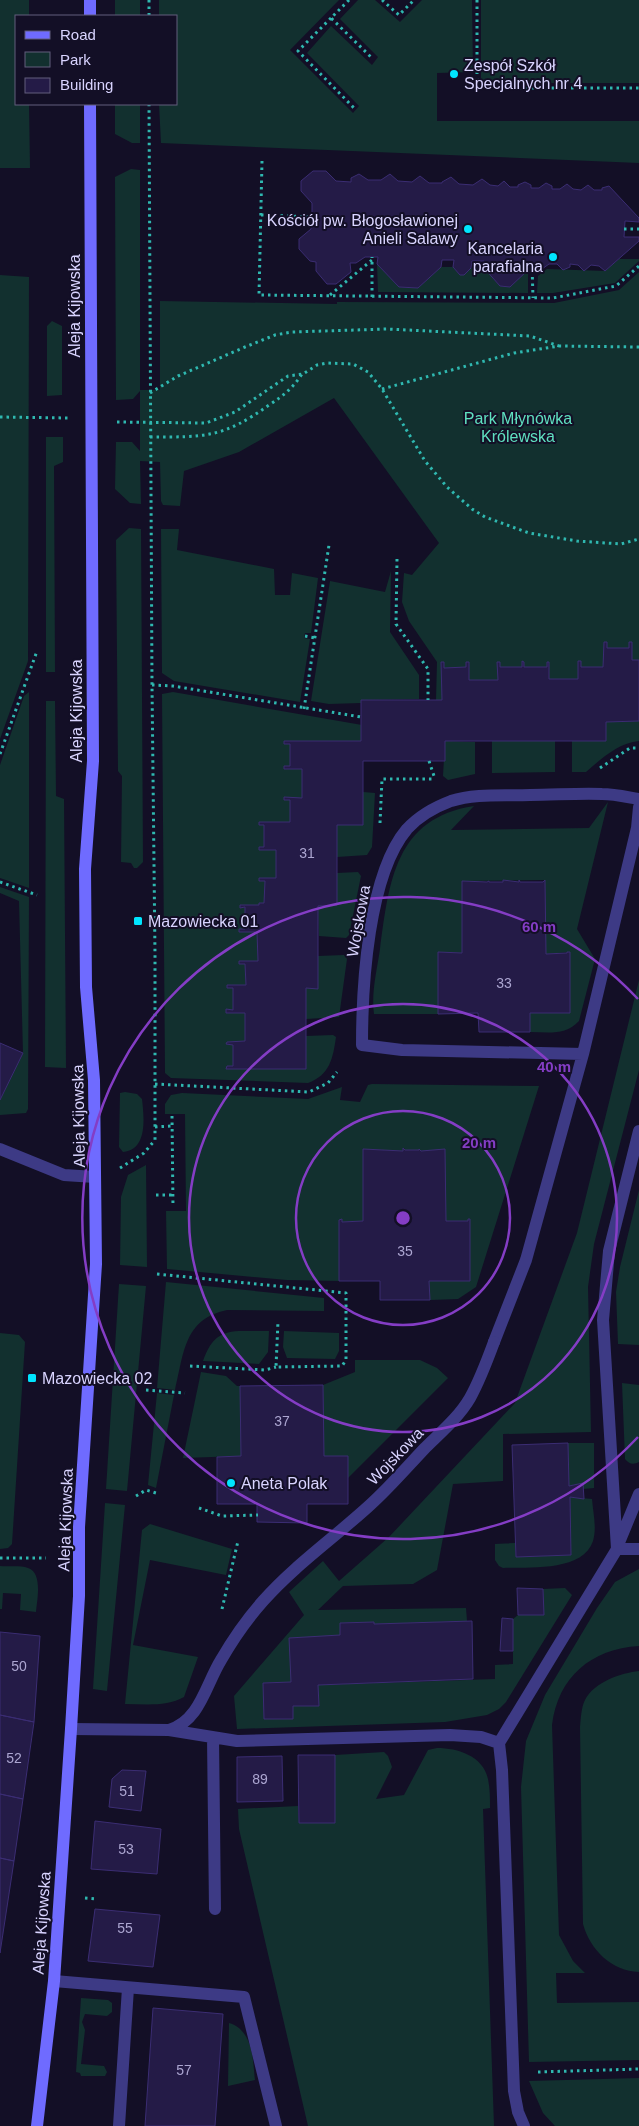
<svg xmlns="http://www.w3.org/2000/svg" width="639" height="2126" viewBox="0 0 639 2126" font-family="Arial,sans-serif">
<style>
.green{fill:#12302f}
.building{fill:#241b47;stroke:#3b2d73}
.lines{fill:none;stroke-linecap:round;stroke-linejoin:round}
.path{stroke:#2fb8b0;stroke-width:3;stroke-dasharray:2.5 4;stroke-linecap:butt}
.lane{stroke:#3d3a85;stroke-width:12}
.street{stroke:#3d3a85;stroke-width:12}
.secondary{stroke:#6f6bff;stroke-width:12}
.ring{fill:none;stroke:#843dc5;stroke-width:2.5}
.poi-dot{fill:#00e5ff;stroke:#130f26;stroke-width:2}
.labels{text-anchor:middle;stroke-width:4;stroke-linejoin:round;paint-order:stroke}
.number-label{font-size:14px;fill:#aca6d1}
.poi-label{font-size:16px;fill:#d9d4ff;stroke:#130f26;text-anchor:start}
.street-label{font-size:16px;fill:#d9d4ff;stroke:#130f26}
.park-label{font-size:16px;fill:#5fe0c0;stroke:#130f26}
.centre{fill:#843dc5;stroke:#130f26;stroke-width:2.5}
.ring-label{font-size:15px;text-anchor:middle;font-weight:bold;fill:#843dc5;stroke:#130f26;stroke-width:4;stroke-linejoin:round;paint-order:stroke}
</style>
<rect width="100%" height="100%" fill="#130f26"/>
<path class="green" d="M0,0H29V16H16V104H29L30,168H0Z
M115,0H140V16H115Z
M159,0H339L290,50L353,113L359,106L307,53L331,26L372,65L378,57L340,19L358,0H375L400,22L422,0H472L473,72L437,73V121H639V163L161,143L159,104H176V16H159Z
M481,0H639V83H481Z
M115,104H140V143H132L115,134Z
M131,169L140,170V390H160V301L337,304V302L554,303L619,290L639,272V660H632V642L629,643V648H607L603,667H581V661H578V679H549V662H547V667H524L523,661L522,667H500V662H498V680H469V662H466V667L444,668V662H442V700H436L437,662L409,621L402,602L404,573L412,575L439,543L334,398L239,452L184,471L180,506L163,505L161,501L160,462L140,461L141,504L130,503L115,489L116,442H132L140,451V391L133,399L116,400L115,177Z
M619,259H639V261L615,283L553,293H537L538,276L547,269L605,271Z
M377,264L399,287L418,288L441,267H453L460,275H464L471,268H484L500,286L510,287L528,270V293L378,292Z
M0,275L29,277L28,661L0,739Z
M52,321L62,326V395L47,396V326Z
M46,437H63V462L54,466L55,672H46Z
M129,528L141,529L143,862L137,868H134L131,863L121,862L122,776L118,771L116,540Z
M161,529H179L177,550L274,569L275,595H290L292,573L318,578L311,633H305L304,638L310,639L300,702L174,681L162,673Z
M391,571L390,632L419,675V699L362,700L361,703L329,704L311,701L330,581L385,592Z
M29,692V888L0,878V765L24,696Z
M173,692L362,725L361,741L284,742V744H290V766H284V769H302V798H284V800H290V822H259V825H264V847H259L276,850V878H259V881H265L264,903H259V905H240V908L245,907V929H240L239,932H257L258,961H239L245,964L246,985L227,986V988H233V1010L227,1009L245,1013V1041L227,1042V1044L233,1045V1066H227V1069L306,1068V1036L333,1035L336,1037C333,1058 330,1075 308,1083L171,1078L165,1073L162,694Z
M46,701H55L56,796L64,799L66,1068L45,1067Z
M639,721V741C618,743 601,759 586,772H572V741H606V722Z
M445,741L475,742V774L448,780L443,776Z
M492,741H555V772L492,773Z
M363,792L375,793L372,847L367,855L337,857V825H363Z
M608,802L577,929L595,959L579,1021C565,1036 548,1032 530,1032V1013H570V952L546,954L545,880L462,881V953L438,952V1014H374C371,993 377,970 380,949C389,882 395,818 474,806L451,830L589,828Z
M358,872L361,876L349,935L346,938L319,936L318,906L337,905V873Z
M0,887L29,897L28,1109L26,1113L0,1115V1100L23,1053L19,901L0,893Z
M344,955L347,959L339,1017L306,1019V988H318V956Z
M639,980V1070L594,1244L588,1287L591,1432L503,1434V1481L453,1484L437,1570L413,1584L343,1586L318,1610L466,1608L467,1621L374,1624V1622L341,1623L340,1635L291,1682L263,1683L264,1719H293V1706H319L318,1685L495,1679V1665L513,1664V1619L518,1615H544L543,1589L565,1588L572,1595L506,1702L499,1709L487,1715L445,1722L237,1729L234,1696L304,1615L289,1592L323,1561L339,1581L389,1537L515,1403L577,1233Z
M372,1084L539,1086L476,1287L458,1299L430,1300L429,1281H470V1219H468V1221H446L444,1148V1150L421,1151L419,1149V1150H405L404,1148L403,1151L363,1149V1221L342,1222L339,1220V1281L287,1280L167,1269L166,1211H186L185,1114H165V1104L171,1095L182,1093L308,1099L342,1087L340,1100L360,1102L368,1085Z
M125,1092L137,1094L142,1099C144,1117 148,1150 123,1152L119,1147L120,1093Z
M146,1165L147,1267L120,1265L121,1197L128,1175Z
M639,1190V1345L618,1344L616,1292L620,1267Z
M166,1282L324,1298V1311L227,1310C184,1319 184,1353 175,1390L157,1388Z
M119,1284L146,1286L127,1491L106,1489Z
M239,1331H269L268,1352L259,1364L203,1361C210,1342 217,1332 239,1331Z
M284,1331L339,1333V1351L335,1359L287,1358L283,1347Z
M0,1333L19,1335L25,1342L12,1544L8,1548L0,1549Z
M355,1360H420L437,1368L448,1378L348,1478L324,1456L323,1385L355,1372Z
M201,1372L226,1376L237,1386H240L241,1456L183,1458Z
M622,1383L639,1385V1462C633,1465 629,1464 625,1459Z
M157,1393L174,1395L156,1488L148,1485Z
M568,1443H594V1488L583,1489V1483L569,1486Z
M570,1497L592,1499C593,1512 597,1528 593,1541C583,1572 528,1567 503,1568L499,1566L495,1560V1544L515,1543L516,1557L571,1555Z
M105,1503L125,1505L107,1691L93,1689Z
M150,1524L232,1549L226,1575L150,1560L133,1645L198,1657L184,1697C167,1707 145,1704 125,1704L142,1530Z
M0,1566C8,1567 20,1565 28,1568C43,1573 37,1600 36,1612L20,1610L21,1594L3,1593L2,1609H0Z
M639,1569V1646C591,1649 558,1677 552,1725L559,1935L573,1961L585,1973H556L557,2003L639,2002V2060L529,2062L521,1787L526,1741L545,1695L597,1608L615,1582Z
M639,1671V1972C612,1971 590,1950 583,1924L580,1727C581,1718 581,1708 585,1700C594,1682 621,1673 639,1671Z
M437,1748C458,1748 483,1756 488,1779C490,1788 490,1798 490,1808L483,1809L494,2126H308L239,1829L238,1809L298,1806L299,1823H335V1755L384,1752L388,1756L392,1767L376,1799L404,1795L428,1750Z
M81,1998L108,2000L112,2003V2012L107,2016L85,2014L82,2022L85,2030L81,2064L104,2066L107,2072L105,2076H81L80,2073L76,2072Z
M229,2023C253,2030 253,2060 255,2080L228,2086Z
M639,2078V2126H555L543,2113L529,2081Z"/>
<path class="building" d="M313,171H326L336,181L351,182V178L359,174L368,180H381L390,174L398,181L412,182L420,176L429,183H442V182L451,177L459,184L473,185L482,179L490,185L498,186L504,181L510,187H518V185L525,182L531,185V188H539L546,183L552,186V189H560L567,184L573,189L581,190L588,185L594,190H602V188L609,186L639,218V222L625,221L624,237H639V241L605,271L599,266L591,265L584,271L578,265L570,264V267L563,270L557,264H549L542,269L536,263H528V270L510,287L500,286L484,268V261H472L471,268L464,275H460L453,267L454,260H442L441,267L418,288L399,287L377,264L378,257H365L356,263H350L351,272L336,284H327L316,271V262L310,261L299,249V239L311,229L312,217V203L301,191V181Z
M604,642H607V648H629V642H632V660H639V721L606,722V741H445V761H363V825H337V905L318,906V989L306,988V1069H226L227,1066H233V1045L226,1044L227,1042L245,1041V1013H226V1009L233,1010V988H227V985H246L245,964H239V961H258L257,932H239V929H245V907L240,908V905H259V903H264L265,881H259V878H276V850H259V847H264V825H259V822H290V800H284V797L302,798V769H284V766H290V744H284V741H361V700H442L441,662H444V668L466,667V662H469V680H498L497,662H500V667H522V661L524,662V667H547V662H549V679H578V661H581V667H603Z
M503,880L519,882V880L520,882H543L545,880L546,954L567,953V952H570V1013H530V1032H479L478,1013L438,1014V952L462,953V881L487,882L489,881V882H503Z
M0,1043L23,1053L0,1100Z
M403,1148L405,1150H419V1149L421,1151L445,1149L446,1221H468V1219H470V1281H429L430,1300H380V1281H339V1220L342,1219V1222L363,1221V1149L403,1151Z
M323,1385L324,1456H348V1504H307V1523L257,1522V1504H217V1457L241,1456L240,1386Z
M568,1443L569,1486L583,1483L584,1499L570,1497L571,1555L516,1557L512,1445Z
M517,1588L543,1589L544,1615H518Z
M502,1618L513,1619V1651H500Z
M472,1621L473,1679L318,1685L319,1706H293V1719H264L263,1683L291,1682L289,1638L340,1635V1623L374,1622V1624Z
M0,1632L40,1636L34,1722L0,1715Z
M0,1715L34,1722L23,1799L0,1794Z
M298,1755H335V1823H299Z
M282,1756L283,1801L237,1802V1757Z
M122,1770L146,1771L141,1811L109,1807L112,1779Z
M0,1794L23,1799L14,1861L0,1858Z
M95,1821L161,1829L157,1874L91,1869Z
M0,1858L14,1861L0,1953Z
M95,1909L160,1915L153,1967L88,1961Z
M153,2008L223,2014L215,2126H145Z"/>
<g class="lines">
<path class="path" d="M149,0V16
M349,0L331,18L373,59
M382,0L399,15L414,0
M477,0V88H639
M331,18L298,51L354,108
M262,161L259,295L553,298L616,286L639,266
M261,215L312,217
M624,229H639
M532,264L533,298
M330,295L372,260
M372,297V257
M382,389L514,353L559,346L639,347
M150,393L178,376L245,347L275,335L292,332L387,329L530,336L559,346
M0,417L68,418
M117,422L206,423L235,412L288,376L303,374L317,365L327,363L353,364L368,372L382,389L425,461L447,487L472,509L485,517L529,533L577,541L621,544L639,539
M150,437C205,437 223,438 269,405C283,396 293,388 302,374
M397,559L396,624L428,669V700
M305,636L315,638
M152,685L173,686L361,717
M304,709L329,545
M0,754L37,651
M429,761L435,779
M600,768L630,748H639
M380,823L382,779H435
M0,882L37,895
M155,1084L309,1092L328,1083L337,1072
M172,1116L173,1207
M155,1127L172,1126
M120,1168L144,1153L155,1140V954L152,685L149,104
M156,1195H173
M157,1274L346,1293V1360L342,1366L276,1367L278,1321
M190,1366L265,1370L276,1367
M146,1390L185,1393
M136,1496L146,1490L156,1493
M199,1508L222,1516L258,1515
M0,1558H46
M222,1609L238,1541
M85,1898L96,1899
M538,2072L639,2069"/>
<path class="lane" d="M583,1054L402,1050L362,1045C362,986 368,875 407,829C418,817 435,807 451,801C475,793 504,796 530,795C554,795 578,793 602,794C614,794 627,797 639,799
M494,1342L526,1260L583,1054L637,828L639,807
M618,1545L639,1494
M617,1549L603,1320L609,1251L639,1131
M169,1730L237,1741L450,1735L481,1737L499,1743L502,1770L514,2091L518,2112L524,2126
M213,1737L215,1909
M499,1743L617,1549H639"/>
<path class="street" d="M0,1149L64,1175L95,1177
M71,1729L169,1730C200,1721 206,1684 221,1660C233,1639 247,1619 263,1601C295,1565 334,1538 370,1505C389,1488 407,1467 425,1448C441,1432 459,1417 470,1398C480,1380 487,1361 494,1342
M54,1981L244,1997L276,2126
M119,2126L128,1988"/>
<path class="secondary" d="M90,0V16
M37,2126L54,1981L71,1729L79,1596V1527L96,1264L94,1080L86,987L85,869L93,761L90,104"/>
</g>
<g class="ring">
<circle cx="403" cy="1218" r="107"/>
<circle cx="403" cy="1218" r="214"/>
<path d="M638 1437A321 321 0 1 1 638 999"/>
</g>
<g class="poi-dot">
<circle cx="454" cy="74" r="5"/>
<circle cx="468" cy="229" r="5"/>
<circle cx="553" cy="257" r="5"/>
<rect x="133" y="916" width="10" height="10" rx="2.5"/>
<rect x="27" y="1373" width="10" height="10" rx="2.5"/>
<circle cx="231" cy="1483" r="5"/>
</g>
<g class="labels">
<g class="number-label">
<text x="307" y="858">31</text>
<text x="504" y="988">33</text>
<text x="405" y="1256">35</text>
<text x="282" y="1426">37</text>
<text x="19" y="1671">50</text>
<text x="14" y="1763">52</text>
<text x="260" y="1784">89</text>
<text x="127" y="1796">51</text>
<text x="126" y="1854">53</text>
<text x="125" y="1933">55</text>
<text x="184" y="2075">57</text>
</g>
<g class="poi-label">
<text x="464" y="71">Zespół Szkół<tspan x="464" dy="18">Specjalnych nr 4</tspan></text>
<text x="458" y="226" text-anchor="end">Kościół pw. Błogosławionej<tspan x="458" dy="18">Anieli Salawy</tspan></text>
<text x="543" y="254" text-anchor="end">Kancelaria<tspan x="543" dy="18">parafialna</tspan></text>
<text x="148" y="927">Mazowiecka 01</text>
<text x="42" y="1384">Mazowiecka 02</text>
<text x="241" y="1489">Aneta Polak</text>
</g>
<g class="street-label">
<text transform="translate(74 306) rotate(-90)" y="6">Aleja Kijowska</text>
<text transform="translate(76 711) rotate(-90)" y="6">Aleja Kijowska</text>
<text transform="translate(358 921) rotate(-80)" y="6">Wojskowa</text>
<text transform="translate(78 1116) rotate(-91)" y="6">Aleja Kijowska</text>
<text transform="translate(395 1456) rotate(-46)" y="6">Wojskowa</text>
<text transform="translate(65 1520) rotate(-88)" y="6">Aleja Kijowska</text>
<text transform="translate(41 1923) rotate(-86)" y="6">Aleja Kijowska</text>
</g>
<g class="park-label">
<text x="518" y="424">Park Młynówka<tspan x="518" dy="18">Królewska</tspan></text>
</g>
</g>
<circle cx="403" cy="1218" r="8" class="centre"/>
<g class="ring-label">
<text x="539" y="932">60 m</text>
<text x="554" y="1072">40 m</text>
<text x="479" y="1148">20 m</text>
</g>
<rect x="15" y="15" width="162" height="90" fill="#130f26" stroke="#625e7d"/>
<rect x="25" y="31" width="25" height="8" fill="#6f6bff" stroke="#625e7d"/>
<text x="60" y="40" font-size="15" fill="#d9d4ff">Road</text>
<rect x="25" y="52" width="25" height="15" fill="#12302f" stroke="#625e7d"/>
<text x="60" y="65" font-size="15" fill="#d9d4ff">Park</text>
<rect x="25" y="78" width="25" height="15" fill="#241b47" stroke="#625e7d"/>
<text x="60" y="90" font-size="15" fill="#d9d4ff">Building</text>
</svg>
